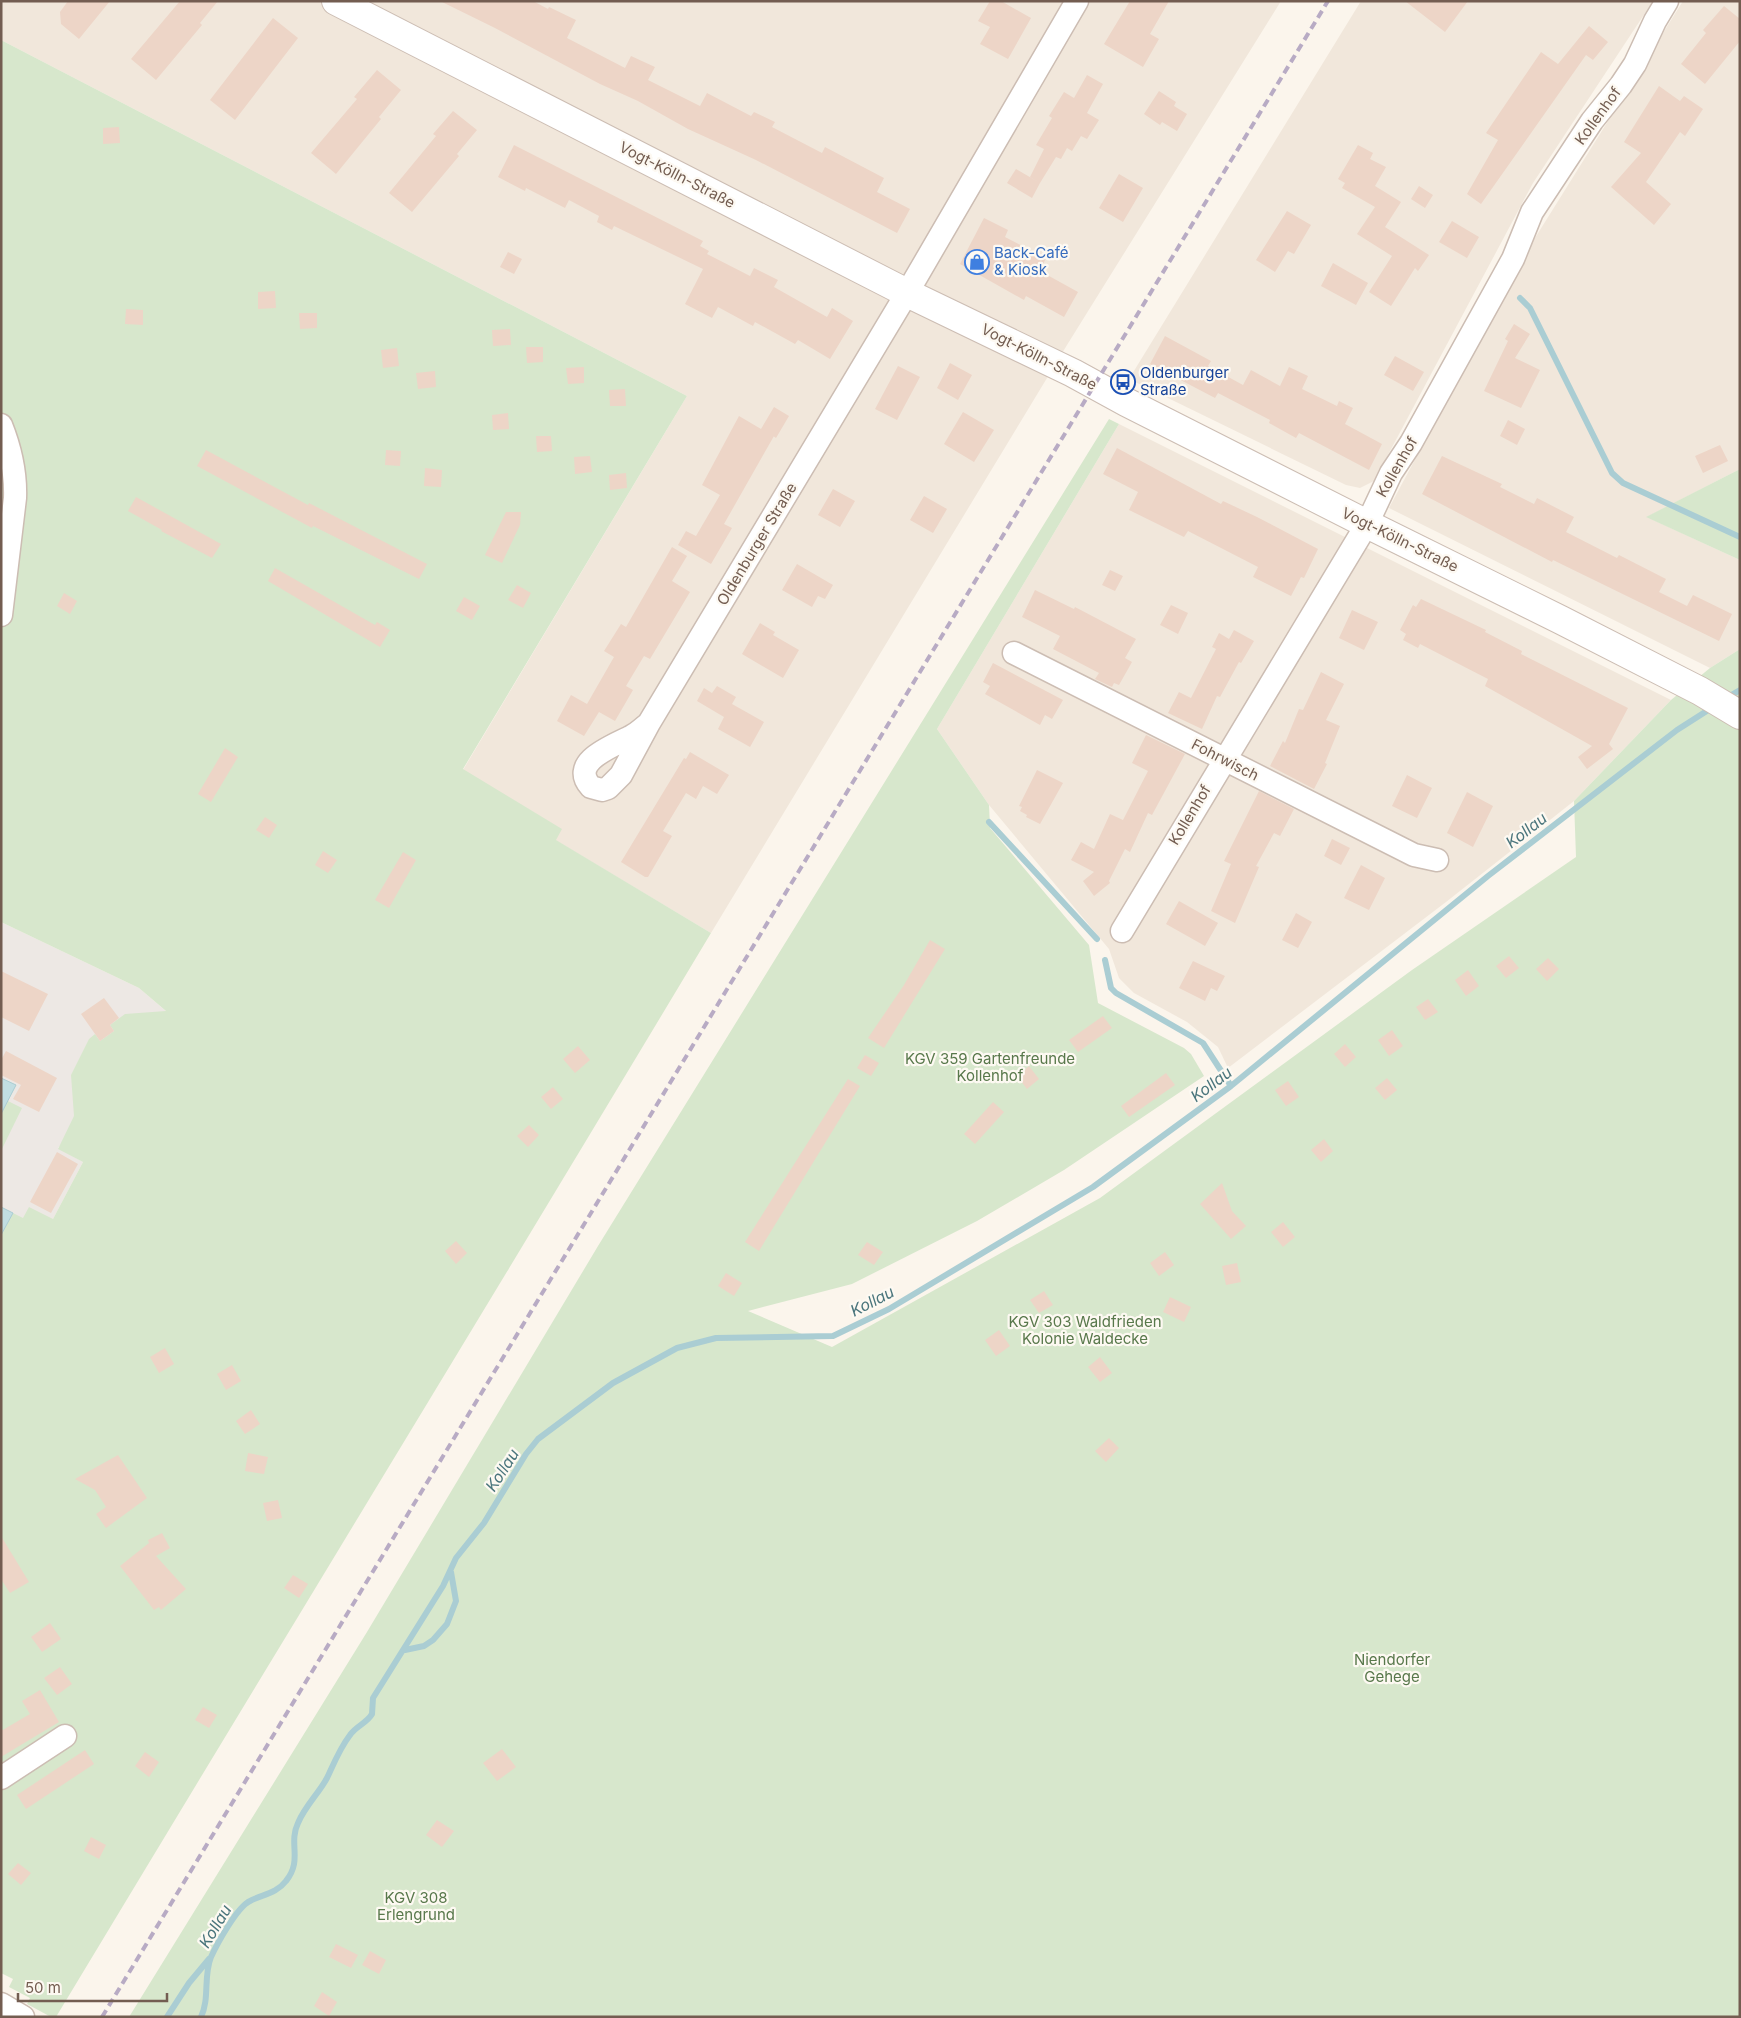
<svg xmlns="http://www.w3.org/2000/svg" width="1741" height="2018" viewBox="0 0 1741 2018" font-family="Inter,sans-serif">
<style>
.residential{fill:#f1e7db}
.industrial{fill:#ede8e4}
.green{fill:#d7e7cc}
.water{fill:#c2dee2;stroke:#aacdd3}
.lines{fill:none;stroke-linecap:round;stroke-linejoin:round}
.stream{stroke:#aacdd3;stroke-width:6}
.building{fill:#edd5c7}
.minor-casing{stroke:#ccbdb3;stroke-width:25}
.tertiary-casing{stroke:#ccbdb3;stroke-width:30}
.minor{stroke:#fff;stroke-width:22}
.tertiary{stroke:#fff;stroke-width:28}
.rail{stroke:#b8abc4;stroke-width:4;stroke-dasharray:8 5;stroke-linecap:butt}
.labels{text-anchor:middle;stroke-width:4.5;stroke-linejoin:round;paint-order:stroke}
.street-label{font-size:15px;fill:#735d51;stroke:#fdf9f2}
.shop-label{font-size:15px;fill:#366cbe;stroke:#fdf9f2;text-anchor:start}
.transit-label{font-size:15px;fill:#164399;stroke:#fdf9f2;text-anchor:start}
.park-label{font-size:15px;fill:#58784b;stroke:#fdf9f2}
.water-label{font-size:16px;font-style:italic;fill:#4a757c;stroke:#fdf9f2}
</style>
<rect width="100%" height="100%" fill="#fbf5ec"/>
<path class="residential" d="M1,1H1281L1067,345L711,933L555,840L561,829L463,770L687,396L1,40Z
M1361,1H1653L1533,183L1374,481L1360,488L1346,485L1129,379Z
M1683,1H1740V469L1647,517L1740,560V649L1710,668L1389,508L1530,246Z
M1119,424L1671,700L1574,801L1446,902L1228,1068L1218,1047L1187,1022L1134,993L1119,978L1109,949L989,805L937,729Z"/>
<path class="industrial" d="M1,922L139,988L167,1012L58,1148L83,1162L53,1219L1,1259Z"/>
<path class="green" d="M1,40L687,396L463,769L562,829L556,840L711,933C494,1295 274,1655 56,2017H51L27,2004L30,1998L9,1987L13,1979L1,1973V1235L13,1213L23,1218L29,1207L53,1219L83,1162L58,1149L74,1116L71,1075L89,1039L95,1034L100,1041L114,1031L110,1025L125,1014L166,1011L139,988L1,922Z
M1109,419L1119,424L937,729L989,805L990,828L1089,945L1098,1003L1184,1048L1191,1054L1204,1076L1064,1170L977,1221L852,1284L748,1311L832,1347L1100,1198L1412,970L1576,857L1574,801L1671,700L1710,668L1740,649V2017H129L367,1632L598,1246Z
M1740,469V560L1646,517Z
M8,1101L22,1108L1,1151V1114Z"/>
<path class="water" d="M1,1078L16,1085L1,1114Z
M1,1207L13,1213L1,1235Z"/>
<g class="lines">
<path class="stream" d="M1520,298L1530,308L1612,473L1623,483L1740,537
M1726,698L1740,690
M989,822L1097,939
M1105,960L1111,988L1116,993L1203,1043L1231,1086
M405,1650L424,1646L433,1640L447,1624L456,1601L451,1572
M167,2017L189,1983L209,1959
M201,2017C210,1998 203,1977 211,1957C217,1944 237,1907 250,1901C263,1894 276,1894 286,1881C303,1860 288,1844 298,1823C305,1806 319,1793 327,1778C334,1763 340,1748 350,1735C356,1726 367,1723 372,1714L373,1698L443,1586L456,1558L484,1523L526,1454L538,1439L613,1383L677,1348L716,1338L833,1336L889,1309L1093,1187L1231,1086L1488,876L1677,730L1713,707"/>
</g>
<path class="building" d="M68,1H110L79,39L61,24L60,12Z
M180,1H218L200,23L202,25L156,80L131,59Z
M440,1H533L548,9L549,7L576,20L567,38L625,68L631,56L655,67L648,80L700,106L707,93L751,116L754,112L775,122L772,127L822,153L825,147L884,178L877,192L910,209L897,233L756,160L688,129L638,101L600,84L495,28Z
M990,1H1001L1031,18L1008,59L980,44L990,27L978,21Z
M1130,1H1169L1150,34L1159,39L1143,67L1104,44Z
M1405,1H1468L1445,32Z
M1724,6L1740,19V41L1705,84L1681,64L1706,33L1703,30Z
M273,18L298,38L235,120L210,100Z
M1589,26L1608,42L1593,60L1586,55L1481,204L1467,194L1498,140L1486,133L1541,52L1558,64Z
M377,70L401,90L379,117L381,119L336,174L311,153L357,99L354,97Z
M1087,75L1103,84L1087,113L1099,120L1087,139L1081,136L1072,151L1067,148L1061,159L1056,157L1040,183L1030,177L1044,149L1036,145L1052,118L1049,116L1064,92L1074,98Z
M1659,86L1680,101L1684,96L1703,109L1685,136L1680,132L1646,182L1671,204L1654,225L1611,187L1641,153L1624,142Z
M1159,91L1176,102L1174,106L1187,114L1177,131L1162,122L1160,125L1144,114Z
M453,111L477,130L457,154L459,156L412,212L389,193L436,136L433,134Z
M119,127L120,143L103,144V128Z
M514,145L703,241L700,246L709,251L707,254L750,276L754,268L778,280L774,287L827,317L832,308L853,321L830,359L798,340L795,344L755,322L753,326L718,307L712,318L685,304L703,269L614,226L612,230L597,222L599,216L569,200L565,208L526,188L525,191L498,177Z
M1358,145L1373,153L1370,159L1386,167L1375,186L1401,202L1385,227L1429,255L1418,271L1415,268L1391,306L1369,292L1392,256L1357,234L1375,207L1342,188L1345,183L1338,179Z
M1016,169L1040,183L1032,198L1007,183Z
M1119,174L1143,188L1123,222L1099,208Z
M1419,186L1433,195L1425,208L1411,199Z
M1287,211L1311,225L1294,254L1288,251L1275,272L1256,260Z
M984,218L1008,230L1005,237L1046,258L1040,271L1078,292L1064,317L1026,296L1024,300L960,264Z
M1452,221L1479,237L1467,258L1439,242Z
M508,252L522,259L514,274L500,267Z
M1333,263L1368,283L1356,305L1321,286Z
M275,291L276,308L258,309V292Z
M126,309L143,310V325L125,324Z
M299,313H317V328L300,329Z
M1514,324L1530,334L1515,358L1540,370L1521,408L1484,391L1508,341L1505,339Z
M510,329L511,345L493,346L492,330Z
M1165,336L1211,361L1208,366L1243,385L1251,370L1280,386L1289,367L1308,376L1302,389L1337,406L1339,401L1353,408L1345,424L1382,444L1369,470L1299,433L1296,438L1269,423L1270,420L1218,393L1215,398L1150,364Z
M526,347H543V362L527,363Z
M397,348L399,366L383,368L381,350Z
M1395,356L1424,372L1413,391L1384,375Z
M950,363L972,375L958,400L937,388Z
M898,366L920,377L897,420L875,409Z
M584,367V383L568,384L566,368Z
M435,371L436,387L418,389L416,373Z
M625,389L626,406H610L609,390Z
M774,407L789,416L776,438L772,435L774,436L724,524L732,528L711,564L678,545L686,531L696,536L720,495L702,485L739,416L761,429Z
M963,412L994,430L974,462L944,444Z
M508,413L509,429L493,430L492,415Z
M1508,420L1525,429L1517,445L1500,436Z
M536,436H551L552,451L537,452Z
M1720,445L1728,461L1703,473L1695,456Z
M1117,448L1221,504L1223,501L1257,517L1318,549L1304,578L1301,577L1291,596L1253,577L1258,567L1188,531L1184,537L1129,510L1138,492L1103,474Z
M206,450L308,505L309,503L427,564L419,579L313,526L312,528L197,466Z
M386,450L401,451L400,466L385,465Z
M590,456L592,472L575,474L574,457Z
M1442,456L1502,484L1500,487L1534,504L1537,498L1574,517L1566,532L1617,558L1619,555L1666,579L1659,592L1687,606L1693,595L1732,614L1719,641L1553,560L1552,562L1422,494Z
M425,468L442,470L441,487L424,486Z
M626,473L627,488L610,490L609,475Z
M833,489L855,501L840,527L818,515Z
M924,496L947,509L933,533L910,520Z
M136,497L221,544L212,558L161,531L162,530L128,511Z
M506,512H521L520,525L502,563L485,555Z
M672,547L687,556L672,581L690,592L650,659L644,656L626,686L633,690L615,721L599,712L584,736L557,721L571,695L587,704L614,657L604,651L621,624L626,627Z
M797,564L833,585L825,599L818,596L812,607L782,590Z
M275,568L375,625L377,622L390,630L380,647L268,581Z
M1110,570L1123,576L1115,591L1102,585Z
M517,585L531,593L523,608L508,600Z
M1035,590L1074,609L1075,607L1136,639L1125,658L1132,662L1119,685L1114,683L1112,687L1095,679L1099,673L1053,649L1060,636L1022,617Z
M64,593L77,601L70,614L57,606Z
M464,597L480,606L472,620L456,611Z
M1421,599L1486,630L1485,632L1522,651L1521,654L1628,708L1609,744L1613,749L1587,769L1578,757L1592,746L1485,686L1488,679L1420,644L1418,648L1403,640L1406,634L1400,630L1413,605L1416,607Z
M1171,605L1188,613L1178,634L1160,625Z
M1352,610L1378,622L1364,650L1339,638Z
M760,623L775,632L773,635L799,650L783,678L742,654Z
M1234,630L1254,641L1241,663L1239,662L1220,697L1217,696L1202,729L1168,713L1179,692L1191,698L1216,649L1212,647L1219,633L1229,639Z
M993,663L1063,700L1052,719L1045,715L1040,725L985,694L990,686L983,682Z
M1321,672L1344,684L1326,720L1340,726L1325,763L1327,764L1314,789L1270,766L1283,741L1285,743L1299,709L1303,710Z
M717,686L736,697L732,704L764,722L750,747L718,729L724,717L697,701L704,688L712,693Z
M1146,735L1185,754L1152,815L1148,813L1130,852L1125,849L1109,881L1110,883L1094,896L1083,881L1094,872L1071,860L1081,842L1094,849L1110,814L1123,820L1148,771L1132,763Z
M225,748L238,757L211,802L198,794Z
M690,752L729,775L717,794L703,786L696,799L686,793L663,831L672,836L648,877H645L621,862L684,758L686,759Z
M1037,770L1063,783L1040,824L1026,817L1027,815L1020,811L1022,807L1019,806Z
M1407,775L1432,788L1417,818L1392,806Z
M1259,791L1294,809L1280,836L1274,833L1256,866L1259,867L1235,923L1211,911L1231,864L1224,861Z
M1467,792L1493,806L1473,847L1447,833Z
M265,817L277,825L269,838L256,830Z
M1332,839L1350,848L1341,865L1324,856Z
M323,851L337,860L328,873L315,865Z
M403,852L416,860L389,908L375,900Z
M1361,865L1385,878L1369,910L1344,898Z
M1179,901L1218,923L1205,946L1166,924Z
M1296,913L1312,922L1298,948L1282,940Z
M930,940L945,949L884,1048L868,1038L904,985Z
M1509,956L1519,968L1506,978L1496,966Z
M1548,958L1559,969L1547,981L1536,969Z
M1193,961L1225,976L1217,991L1211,988L1205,1001L1179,988Z
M1468,970L1479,986L1466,996L1455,980Z
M1,971L48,994L29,1031L1,1017Z
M104,998L119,1018L110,1025L114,1031L100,1041L81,1014Z
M1428,999L1438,1012L1425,1020L1416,1007Z
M1103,1016L1112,1028L1078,1052L1069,1040Z
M1392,1030L1403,1046L1389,1056L1378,1040Z
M1345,1044L1356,1057L1345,1067L1334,1054Z
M578,1046L590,1060L575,1073L563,1059Z
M6,1051L57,1078L39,1112L13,1099L21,1085L1,1075V1060Z
M865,1055L879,1063L871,1076L857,1068Z
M1029,1066L1039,1079L1027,1089L1017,1076Z
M1166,1073L1175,1085L1129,1117L1121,1106Z
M1387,1078L1397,1090L1385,1100L1375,1088Z
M848,1079L860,1086L759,1251L745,1242Z
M1288,1081L1299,1097L1286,1106L1275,1090Z
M553,1087L563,1099L551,1109L541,1097Z
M993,1102L1004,1112L975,1144L964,1134Z
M529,1125L539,1135L528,1147L517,1136Z
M1324,1139L1333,1151L1321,1162L1311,1150Z
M57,1152L78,1164L51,1213L30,1202Z
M1222,1183L1232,1211L1246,1226L1231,1239L1200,1204Z
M1283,1222L1295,1237L1283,1247L1271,1232Z
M456,1241L467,1253L456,1264L445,1251Z
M867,1242L883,1252L874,1265L858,1255Z
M1165,1252L1174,1265L1159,1276L1150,1263Z
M1237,1263L1241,1282L1226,1285L1222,1266Z
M726,1273L742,1283L734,1296L718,1286Z
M1044,1291L1053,1305L1039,1313L1030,1300Z
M1170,1297L1191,1307L1184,1322L1163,1312Z
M999,1330L1010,1346L996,1356L985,1340Z
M165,1348L174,1364L159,1373L150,1357Z
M1100,1357L1112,1373L1100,1382L1088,1367Z
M232,1365L241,1381L226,1390L217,1374Z
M251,1410L260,1424L245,1434L236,1421Z
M1109,1438L1119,1448L1106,1462L1095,1451Z
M248,1453L268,1457L264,1474L245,1471Z
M118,1455L147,1498L106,1528L96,1514L106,1507L95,1490L75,1479Z
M278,1500L282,1518L267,1521L263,1503Z
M162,1533L170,1548L156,1556L186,1589L161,1610L159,1607L154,1610L120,1566L149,1543L148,1540Z
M1,1536L29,1582L10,1593L1,1579Z
M293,1575L308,1584L299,1598L284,1588Z
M50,1623L61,1639L42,1652L31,1637Z
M60,1667L72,1684L57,1695L44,1678Z
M40,1690L59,1722L1,1757V1731L30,1714L22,1701Z
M203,1707L217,1715L209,1728L195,1720Z
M502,1749L516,1767L497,1781L483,1763Z
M85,1750L94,1764L26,1809L17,1795Z
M145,1752L159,1762L149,1777L135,1766Z
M437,1820L454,1831L442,1847L426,1835Z
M91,1837L106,1845L99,1859L84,1851Z
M18,1863L31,1873L21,1885L8,1874Z
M336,1944L358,1955L351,1968L329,1957Z
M370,1951L386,1960L379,1974L362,1965Z
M322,1992L337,2002L329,2016L314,2006Z"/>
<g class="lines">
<defs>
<path id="minor" d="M1,425C11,450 16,472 15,498L1,615
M1014,653L1414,855L1437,860
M649,723L621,775L608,788L602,790L591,787C568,762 613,746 630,737C637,734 643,728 649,723L907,293L1077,1
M1122,931L1367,524L1391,473L1411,443L1513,259L1532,212L1592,121L1621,85L1635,64L1655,21L1667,1
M1,1778L65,1736
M1,2004L23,2017"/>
<path id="tertiary" d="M336,1L907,293L1073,373L1126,402L1367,524L1561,620L1700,691L1740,715"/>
</defs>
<use href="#minor" class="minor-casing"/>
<use href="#tertiary" class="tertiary-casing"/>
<use href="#minor" class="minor"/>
<use href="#tertiary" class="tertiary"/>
<path class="rail" d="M102,2017L1328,1"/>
</g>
<defs>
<symbol id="shop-ring" viewBox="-11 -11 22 22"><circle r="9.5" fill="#fdf9f2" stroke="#3f7fe0" stroke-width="1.5"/><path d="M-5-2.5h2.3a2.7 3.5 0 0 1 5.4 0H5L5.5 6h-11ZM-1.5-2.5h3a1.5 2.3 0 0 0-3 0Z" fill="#3f7fe0"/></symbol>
<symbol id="bus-ring" viewBox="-11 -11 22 22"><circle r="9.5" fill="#fdf9f2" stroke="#1a4fb4" stroke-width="1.5"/><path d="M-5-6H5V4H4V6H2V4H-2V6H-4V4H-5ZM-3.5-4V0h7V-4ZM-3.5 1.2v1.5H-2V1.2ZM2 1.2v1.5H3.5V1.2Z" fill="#1a4fb4"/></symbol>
</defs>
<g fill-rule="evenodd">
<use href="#shop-ring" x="963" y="248" width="28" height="28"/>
<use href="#bus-ring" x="1109" y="368" width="28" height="28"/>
</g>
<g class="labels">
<g class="street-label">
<text transform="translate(1598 116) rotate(-54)" y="5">Kollenhof</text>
<text transform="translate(677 175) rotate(27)" y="5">Vogt-Kölln-Straße</text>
<text transform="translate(1039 357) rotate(27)" y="5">Vogt-Kölln-Straße</text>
<text transform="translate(1397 467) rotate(-60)" y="5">Kollenhof</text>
<text transform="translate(1400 540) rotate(26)" y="5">Vogt-Kölln-Straße</text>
<text transform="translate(757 544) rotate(-59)" y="5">Oldenburger Straße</text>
<text transform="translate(1225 760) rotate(27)" y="5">Fohrwisch</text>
<text transform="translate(1190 815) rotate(-59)" y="5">Kollenhof</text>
</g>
<g class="shop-label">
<text x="994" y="258">Back-Café<tspan x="994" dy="17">&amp; Kiosk</tspan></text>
</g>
<g class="transit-label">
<text x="1140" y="378">Oldenburger<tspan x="1140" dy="17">Straße</tspan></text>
</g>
<g class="park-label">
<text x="990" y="1064">KGV 359 Gartenfreunde<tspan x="990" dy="17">Kollenhof</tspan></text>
<text x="1085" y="1327">KGV 303 Waldfrieden<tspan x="1085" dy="17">Kolonie Waldecke</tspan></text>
<text x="1392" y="1665">Niendorfer<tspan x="1392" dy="17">Gehege</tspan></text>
<text x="416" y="1903">KGV 308<tspan x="416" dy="17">Erlengrund</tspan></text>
</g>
<g class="water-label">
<text transform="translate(1526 830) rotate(-38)" y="6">Kollau</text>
<text transform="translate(1211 1084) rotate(-37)" y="6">Kollau</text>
<text transform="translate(872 1301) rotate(-27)" y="6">Kollau</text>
<text transform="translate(502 1470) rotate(-57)" y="6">Kollau</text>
<text transform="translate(215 1926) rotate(-59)" y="6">Kollau</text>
</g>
</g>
<rect width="1741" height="2018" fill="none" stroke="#735d51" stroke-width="5"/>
<path d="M18 1993v8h149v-8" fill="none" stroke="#735d51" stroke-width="2.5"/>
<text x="25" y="1993" font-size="15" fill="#735d51" stroke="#fdf9f2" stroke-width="4" paint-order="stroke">50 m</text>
</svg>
